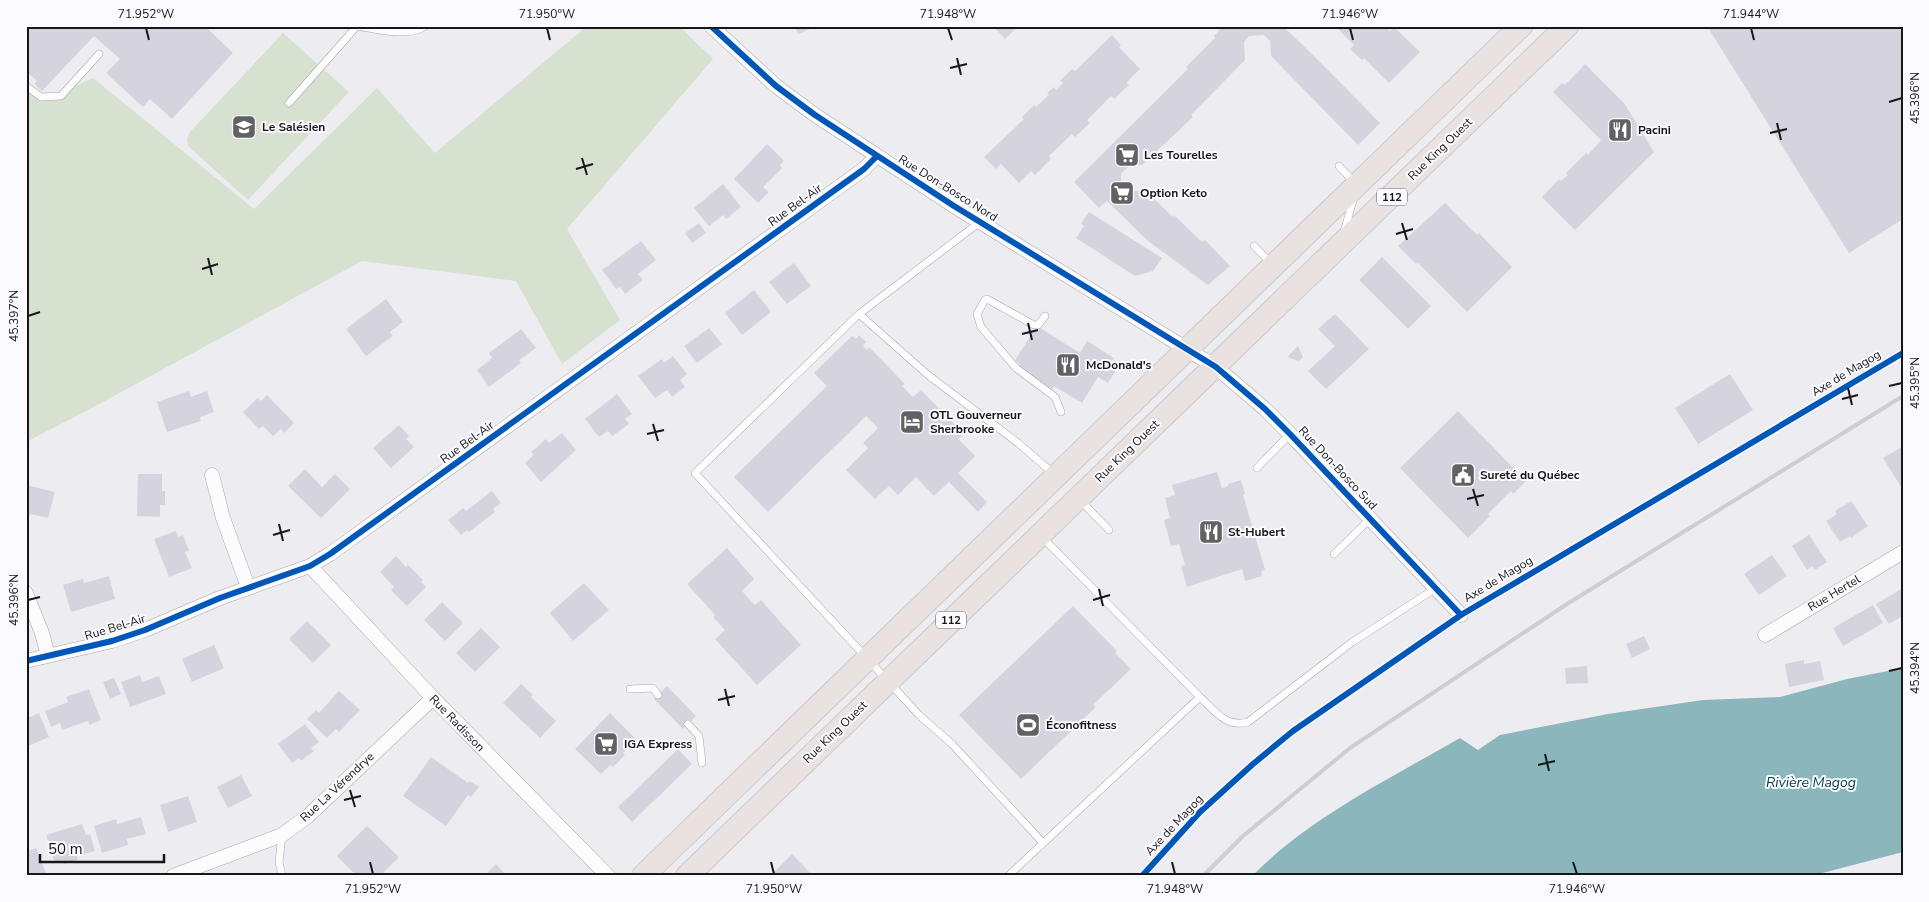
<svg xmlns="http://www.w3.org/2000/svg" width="1929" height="902" viewBox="0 0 1929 902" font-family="'Nunito Sans',sans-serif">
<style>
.green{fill:#d7e1d0}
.water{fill:#8bb6bc}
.building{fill:#d5d4de}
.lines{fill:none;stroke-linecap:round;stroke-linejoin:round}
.lane-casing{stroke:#a8a8ab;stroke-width:8}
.street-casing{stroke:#a8a8ab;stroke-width:15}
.primary-casing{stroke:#cacacc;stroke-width:24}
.lane{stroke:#fcfcfd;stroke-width:7}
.street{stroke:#fcfcfd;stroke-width:14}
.primary{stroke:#eae2e1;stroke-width:22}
.rail{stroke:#ceced0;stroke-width:4}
.cycleway-casing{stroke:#fafaff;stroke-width:9}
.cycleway{stroke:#0057b8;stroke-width:6}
.ticks{fill:none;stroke:#171719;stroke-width:2}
.labels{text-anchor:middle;stroke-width:4;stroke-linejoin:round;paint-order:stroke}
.shield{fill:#fafaff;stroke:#5b5b5e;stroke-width:1}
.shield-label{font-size:11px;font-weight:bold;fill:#171719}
.poi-label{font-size:12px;font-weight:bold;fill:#171719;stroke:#fafaff;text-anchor:start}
.street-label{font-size:12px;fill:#171719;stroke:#fafaff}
.water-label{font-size:14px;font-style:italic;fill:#064348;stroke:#fafaff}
.neatline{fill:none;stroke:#171719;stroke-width:2}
.ticks-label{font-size:12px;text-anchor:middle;fill:#171719}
</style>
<rect width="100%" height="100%" fill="#ededf1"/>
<path class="green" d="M587,26H679L713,59L567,229L620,320L562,364L516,281L362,261L90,409L26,442V82L43,101L93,78L254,209L377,88L435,153Z
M283,33L349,92L248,200L188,146L187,140L189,133Z"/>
<path class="water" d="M1903,668V852L1811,876H1252C1309,818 1389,779 1460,738L1478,750L1500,735L1608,714L1703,700L1780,697L1847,679Z"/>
<path class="building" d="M26,26H205L233,53L172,119L150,99L143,107L106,73L120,59L94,36L42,91L34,84L37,81L26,71Z
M795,26H817L798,34Z
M993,26H1018L1005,39Z
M1223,26H1283L1321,63L1380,123L1358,145L1271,56L1270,41L1264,35L1249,36L1244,42L1245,60L1191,115L1193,117L1142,165H1130L1121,174V182L1129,191H1146L1173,217L1174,215L1202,242L1205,240L1230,266L1208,285L1148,241L1107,201L1099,208L1074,182L1188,69L1186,67L1215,38L1214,36Z
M1335,26H1385L1390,31L1394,27L1420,52L1389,83L1364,58L1362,60L1350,49L1354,45Z
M1707,26H1903V219L1849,253Z
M1112,35L1121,45L1119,47L1140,69L1126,83L1129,85L1114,99L1111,96L1087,120L1090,123L1075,137L1072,134L1049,156L1051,159L1035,175L1031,171L1019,183L1001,164L996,169L984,157L1024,119L1022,117L1034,105L1036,107L1049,95L1047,93L1054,87L1056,90L1063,83L1060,81L1072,69L1075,71Z
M1585,64L1624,103L1654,152L1575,230L1542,197L1559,179L1561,181L1568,175L1566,173L1586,153L1588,155L1601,140L1553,92L1562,83L1565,85Z
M767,144L784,161L780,165L782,168L763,187L769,192L758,203L734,179Z
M723,184L741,207L726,219L723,215L709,226L694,208Z
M1445,203L1477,235L1479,233L1512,267L1467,312L1418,263L1416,264L1398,246Z
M1089,212L1162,258L1153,271L1135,276L1076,238L1084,226L1081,224Z
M699,223L706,233L692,243L685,233Z
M641,241L656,260L638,274L643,280L625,294L620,287L616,289L602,270Z
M1382,257L1431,306L1408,329L1359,280Z
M794,263L811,286L787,304L769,282Z
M754,290L771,312L742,335L725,313Z
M386,299L403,322L390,332L393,336L366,356L346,329Z
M1335,314L1369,349L1326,389L1308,371L1335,346L1318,329Z
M1037,326L1080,353L1087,341L1114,358L1111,362L1118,367L1108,383L1098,377L1082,403L1054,386L1052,390L1018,367L1020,364L1015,360Z
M709,328L722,344L697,363L684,346Z
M521,329L536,348L519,360L521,363L489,387L477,370L492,358L489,353Z
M859,335L866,342L863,346L867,350L869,347L905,384L902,386L913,397L921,390L964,434L958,439L975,456L958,473L987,502L978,512L949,482L934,496L916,477L898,495L889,486L875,499L846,470L868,448L863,443L878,428L866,416L768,512L734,477L827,386L814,373L852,336L856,339Z
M1298,346L1303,357L1299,361L1287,357Z
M673,356L687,374L680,380L685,387L672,397L667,390L655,398L638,376L662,359L664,363Z
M1730,374L1753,410L1698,444L1675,408Z
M189,391L191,397L207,391L214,412L200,417L201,421L167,432L157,402Z
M617,394L632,414L625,419L629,424L612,436L608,431L599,437L585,419Z
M267,395L294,423L284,433L281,429L273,436L263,426L259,429L243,412L258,398L261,401Z
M1458,411L1526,481L1513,494L1511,491L1488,514L1490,516L1468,538L1400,468Z
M399,425L409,436L406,439L414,447L391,468L373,448Z
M562,433L576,450L541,482L525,463L534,455L531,452L546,439L549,443Z
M1903,446V490L1883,458Z
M305,469L322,487L335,474L350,489L321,518L288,486Z
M1217,472L1222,488L1228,486V484L1241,480L1245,494L1243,495L1265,570L1261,571L1262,576L1245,581L1242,569L1187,587L1181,566L1185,565L1179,544L1171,546L1164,520L1170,518L1165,498L1175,495L1172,485Z
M138,474H162V491H165V505H160V517L137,516Z
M26,485L55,492L48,518L30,514L28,519L26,518Z
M492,491L501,503L493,509L495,512L469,532L467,530L461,535L448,520L463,508L466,511Z
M1851,501L1868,526L1851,538L1850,536L1840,542L1826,521L1837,514L1835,511Z
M176,531L178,537L183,535L189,551L185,552L192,568L169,577L154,539Z
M1809,535L1827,562L1815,570L1812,566L1807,570L1792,546Z
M727,548L754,579L742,591L755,605L761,600L801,645L757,685L715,639L725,630L713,617L715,615L687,584Z
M1772,555L1787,576L1759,595L1744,574Z
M396,556L406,567L408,565L423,580L421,582L426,587L407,606L391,590L394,587L380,572Z
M109,576L115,599L71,612L63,585L83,579L84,583Z
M584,583L609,610L573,641L550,613Z
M1903,588V616L1889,624L1876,604Z
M442,602L463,623L445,641L424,620Z
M1873,605L1883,623L1843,646L1833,628Z
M1073,606L1117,651L1115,653L1131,669L1093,705L1096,707L1021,779L959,715Z
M307,621L331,645L313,663L289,639Z
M481,628L500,647L475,672L456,653Z
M1644,636L1650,649L1632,658L1626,644Z
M214,645L224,668L192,682L182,659Z
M1804,660V664L1820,661L1824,680L1789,687L1785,664Z
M1587,666L1588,683L1566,684L1565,668Z
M140,675L142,682L159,676L166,694L130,707L121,682Z
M114,678L121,694L110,699L103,682Z
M521,684L533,695L531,697L556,721L540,738L503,703Z
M667,686L696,716L683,729L654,699Z
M89,689L101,720L89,725L88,721L62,730L60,723L51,727L45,711L68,702L66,697Z
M339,691L360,710L339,732L336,729L327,738L307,719L316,710L319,713Z
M39,713L49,737L26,747V719Z
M610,713L636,739L623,753L625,755L613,767L610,765L601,774L575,749Z
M305,724L319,742L311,748L314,751L301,761L299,758L292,763L278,744Z
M678,749L692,764L632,822L618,807Z
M431,757L468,783L470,781L479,787L471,797L468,795L446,826L403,796Z
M241,775L252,796L228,808L217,787Z
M188,796L197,822L168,832L160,805Z
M141,817L146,834L127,839L128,845L102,853L94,826L116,819L117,824Z
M82,824L86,835L90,834L95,851L77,856L78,860L64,864L63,860L55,863L46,835Z
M367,826L399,857L380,876H357L337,856Z
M36,848L46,873L41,876H26V852Z
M792,854L813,876H770Z
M496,864L507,876H484Z"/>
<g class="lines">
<defs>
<path id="lane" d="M26,86L41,97L61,96L99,54
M289,103L357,26C375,29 410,38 425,26
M1339,166L1355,183
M980,222L859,314L695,473L888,681L919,715L952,744L1043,843
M1344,232L1354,197
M1254,246L1271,263
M859,314L928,375L1018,443L1054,474
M1045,316L1038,325H1034L987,299L985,300L977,314L981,327L1016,368L1055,397L1061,412
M1257,468L1290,434
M1080,500L1109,530
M1042,537L1200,697C1215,711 1226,728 1248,722L1351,643L1436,588
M1334,554L1370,519
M630,689L653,688L658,695
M688,724L699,736L702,763
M282,876L279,862L282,835
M1008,876L1200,697"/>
<path id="street" d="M711,26L776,86L815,115L954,206L1216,367L1265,409L1290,434L1461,615
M212,475L223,518L248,587
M310,566L433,698L608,876
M26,593L42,633L48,656
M1765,635L1903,552
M26,661L112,641L145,630L220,598L310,566L330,554L864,169L877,156
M173,876L282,835L308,816L433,698"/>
<path id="primary" d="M643,876L1521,26
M687,876L1567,26"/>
</defs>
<use href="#lane" class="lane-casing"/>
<use href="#street" class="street-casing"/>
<use href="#primary" class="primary-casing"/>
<use href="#lane" class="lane"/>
<use href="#street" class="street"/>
<use href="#primary" class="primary"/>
<path class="rail" d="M1203,876L1243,836L1350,748L1567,604L1903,396"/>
<defs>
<path id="cycleway" d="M711,26L776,86L815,115L954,206L1216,367L1265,409L1290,434L1461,615
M26,661L112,641L145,630L220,598L310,566L330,554L864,169L877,156
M1142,876L1200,812L1253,764L1293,731L1461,615L1903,353"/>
</defs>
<use href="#cycleway" class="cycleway-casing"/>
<use href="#cycleway" class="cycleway"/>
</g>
<path class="ticks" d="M146,28L149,40M547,28L550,40M948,28L952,40M1350,28L1353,40M1751,28L1754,40M957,58L961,75M950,68L967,64M1889,102L1902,98M1777,123L1781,140M1770,133L1787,129M582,158L587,175M576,169L593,164M1402,223L1407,240M1396,234L1413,229M208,258L212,275M202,269L218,264M28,316L40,312M1028,323L1032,340M1022,334L1038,330M1889,386L1902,383M1848,388L1852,405M1842,399L1858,395M653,424L658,441M647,434L664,430M1473,489L1478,506M1467,499L1484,495M279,524L283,541M273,535L290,530M1099,589L1103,606M28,600L40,597M1093,600L1110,595M1889,671L1902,668M725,689L729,706M718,700L735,696M1545,754L1549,771M1538,765L1555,761M350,790L355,807M344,800L361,796M370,862L373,874M771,862L774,874M1172,862L1175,874M1573,862L1577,874"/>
<defs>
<symbol id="school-square" viewBox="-11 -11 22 22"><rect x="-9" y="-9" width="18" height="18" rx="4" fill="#626265" stroke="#fafaff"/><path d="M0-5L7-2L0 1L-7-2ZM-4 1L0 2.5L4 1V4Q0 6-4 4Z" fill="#fff"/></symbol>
<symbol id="restaurant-square" viewBox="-11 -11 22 22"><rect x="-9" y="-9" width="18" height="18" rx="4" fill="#626265" stroke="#fafaff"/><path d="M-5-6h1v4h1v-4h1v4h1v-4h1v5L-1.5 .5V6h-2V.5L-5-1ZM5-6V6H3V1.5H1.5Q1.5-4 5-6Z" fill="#fff"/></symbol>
<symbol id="supermarket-square" viewBox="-11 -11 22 22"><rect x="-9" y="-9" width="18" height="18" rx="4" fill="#626265" stroke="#fafaff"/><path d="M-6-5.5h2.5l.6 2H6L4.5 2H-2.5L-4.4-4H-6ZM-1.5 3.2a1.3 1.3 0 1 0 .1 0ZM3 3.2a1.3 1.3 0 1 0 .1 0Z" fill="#fff"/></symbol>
<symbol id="hotel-square" viewBox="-11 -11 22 22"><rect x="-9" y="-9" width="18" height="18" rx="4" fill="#626265" stroke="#fafaff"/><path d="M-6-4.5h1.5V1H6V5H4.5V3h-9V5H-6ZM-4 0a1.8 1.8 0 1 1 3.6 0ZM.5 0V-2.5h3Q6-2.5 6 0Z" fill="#fff"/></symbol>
<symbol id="civic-square" viewBox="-11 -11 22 22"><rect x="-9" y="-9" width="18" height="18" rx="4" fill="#626265" stroke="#fafaff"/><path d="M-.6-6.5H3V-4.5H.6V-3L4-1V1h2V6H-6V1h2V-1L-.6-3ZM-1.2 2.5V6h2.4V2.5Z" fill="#fff"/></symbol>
<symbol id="stadium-square" viewBox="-11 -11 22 22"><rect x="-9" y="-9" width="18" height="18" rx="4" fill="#626265" stroke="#fafaff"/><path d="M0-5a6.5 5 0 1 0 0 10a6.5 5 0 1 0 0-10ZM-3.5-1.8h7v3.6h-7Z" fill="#fff"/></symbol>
</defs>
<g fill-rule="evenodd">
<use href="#school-square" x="230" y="113" width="28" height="28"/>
<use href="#restaurant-square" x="1606" y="116" width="28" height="28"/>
<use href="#supermarket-square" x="1113" y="141" width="28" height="28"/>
<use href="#supermarket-square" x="1108" y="179" width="28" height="28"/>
<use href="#restaurant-square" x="1054" y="351" width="28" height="28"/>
<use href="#hotel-square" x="898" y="408" width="28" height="28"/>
<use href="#civic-square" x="1449" y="461" width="28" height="28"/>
<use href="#restaurant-square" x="1197" y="518" width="28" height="28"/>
<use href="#stadium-square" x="1014" y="711" width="28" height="28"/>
<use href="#supermarket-square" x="592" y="730" width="28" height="28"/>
</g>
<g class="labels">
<g class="shield">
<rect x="1377" y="188.5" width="30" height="17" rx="4"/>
<rect x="936" y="611.5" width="30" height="17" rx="4"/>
</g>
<g class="shield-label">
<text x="1392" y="201">112</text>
<text x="951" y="624">112</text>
</g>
<g class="poi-label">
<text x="262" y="131">Le Salésien</text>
<text x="1638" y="134">Pacini</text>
<text x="1144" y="159">Les Tourelles</text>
<text x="1140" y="197">Option Keto</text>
<text x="1086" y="369">McDonald's</text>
<text x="930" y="419">OTL Gouverneur<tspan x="930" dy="14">Sherbrooke</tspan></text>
<text x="1480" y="479">Sureté du Québec</text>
<text x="1228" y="536">St-Hubert</text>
<text x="1046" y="729">Éconofitness</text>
<text x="624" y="748">IGA Express</text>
</g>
<g class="street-label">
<text transform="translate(1440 149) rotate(-44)" y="4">Rue King Ouest</text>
<text transform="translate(948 188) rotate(32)" y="4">Rue Don-Bosco Nord</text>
<text transform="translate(795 205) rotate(-36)" y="4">Rue Bel-Air</text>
<text transform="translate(1846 373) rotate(-31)" y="4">Axe de Magog</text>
<text transform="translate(467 442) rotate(-36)" y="4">Rue Bel-Air</text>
<text transform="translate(1127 451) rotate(-44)" y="4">Rue King Ouest</text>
<text transform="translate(1338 468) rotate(47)" y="4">Rue Don-Bosco Sud</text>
<text transform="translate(1498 579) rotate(-31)" y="4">Axe de Magog</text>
<text transform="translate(1834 593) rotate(-31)" y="4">Rue Hertel</text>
<text transform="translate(115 627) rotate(-17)" y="4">Rue Bel-Air</text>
<text transform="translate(457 723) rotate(46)" y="4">Rue Radisson</text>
<text transform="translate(835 732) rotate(-44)" y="4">Rue King Ouest</text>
<text transform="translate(337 787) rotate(-43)" y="4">Rue La Vérendrye</text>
<text transform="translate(1174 825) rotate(-47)" y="4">Axe de Magog</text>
</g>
<g class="water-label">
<text x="1811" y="787">Rivière Magog</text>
</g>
</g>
<rect width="1929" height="902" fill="none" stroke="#fafaff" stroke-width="55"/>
<path d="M40 854v8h124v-8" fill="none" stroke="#171719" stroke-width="2.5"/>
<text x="48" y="854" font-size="15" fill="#171719" stroke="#fafaff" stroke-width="4" paint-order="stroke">50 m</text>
<rect x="28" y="28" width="1874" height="846" class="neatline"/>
<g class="ticks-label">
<text x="146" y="18">71.952°W</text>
<text x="547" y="18">71.950°W</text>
<text x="948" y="18">71.948°W</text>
<text x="1350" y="18">71.946°W</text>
<text x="1751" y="18">71.944°W</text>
<text transform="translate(1915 98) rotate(-90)" y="4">45.396°N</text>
<text transform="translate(14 316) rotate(-90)" y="4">45.397°N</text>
<text transform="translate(1915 383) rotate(-90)" y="4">45.395°N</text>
<text transform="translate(14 600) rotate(-90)" y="4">45.396°N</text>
<text transform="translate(1915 668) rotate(-90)" y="4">45.394°N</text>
<text x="373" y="893">71.952°W</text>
<text x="774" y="893">71.950°W</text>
<text x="1175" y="893">71.948°W</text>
<text x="1577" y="893">71.946°W</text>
</g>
</svg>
